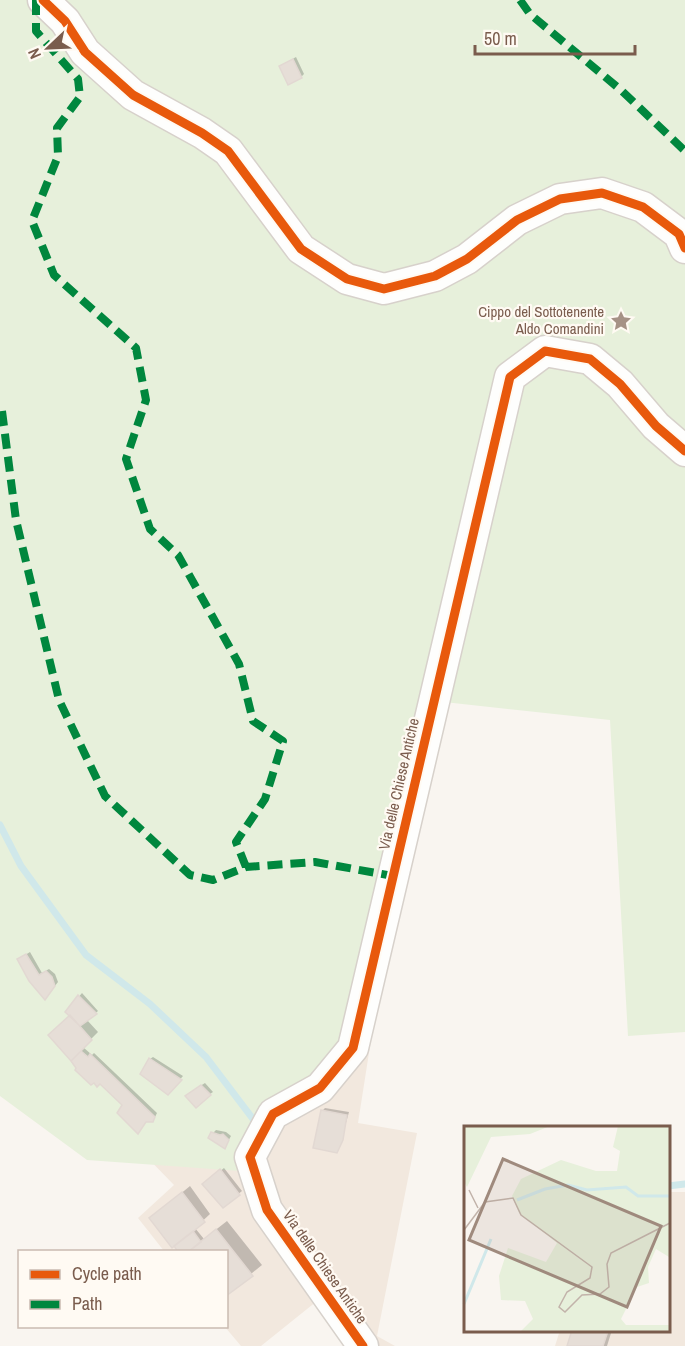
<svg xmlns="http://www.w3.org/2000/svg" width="685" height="1346" viewBox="0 0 685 1346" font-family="'Archivo Narrow',sans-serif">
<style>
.residential{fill:#f2e8de}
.green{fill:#e7f0db}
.shadow{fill:#0003}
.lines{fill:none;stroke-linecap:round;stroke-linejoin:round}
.stream{stroke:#d0e8ea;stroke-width:7}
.building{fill:#e6ded7;stroke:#e2d8d2;stroke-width:1.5}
.minor-casing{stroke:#d7d1cb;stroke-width:33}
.minor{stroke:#fefefd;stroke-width:30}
.quiet{stroke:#00873e;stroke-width:8;stroke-dasharray:15 8;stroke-linecap:butt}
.cycleway-casing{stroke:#fffaf3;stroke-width:13}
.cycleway{stroke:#e8590c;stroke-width:9}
.labels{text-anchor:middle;stroke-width:4.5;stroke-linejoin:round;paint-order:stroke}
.poi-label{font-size:15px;fill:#7a5c4d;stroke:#fffaf3;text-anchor:end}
.street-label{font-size:15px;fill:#7a5c4d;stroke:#fffaf3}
.inset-river{fill:none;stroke:#d0e8ea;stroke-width:3}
.inset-road{fill:none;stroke:#c2b3aa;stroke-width:1.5}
.view{fill:#9f8a7d;fill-opacity:0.15;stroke:#9f8a7d;stroke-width:3}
.inset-edge{fill:none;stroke:#7a5c4d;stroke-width:3}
</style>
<rect width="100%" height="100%" fill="#f9f5f0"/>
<path class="residential" d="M340,1039L371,1040L358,1123L417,1133L377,1336L395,1346H351L317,1301L261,1346H241L225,1327L226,1252L164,1251L138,1218L174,1185L135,1145Z
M669,1192H685V1346H555L560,1330H668Z"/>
<path class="green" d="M0,0H685V1032L628,1036L610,720L435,701L344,1068L256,1123L240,1171L87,1160L0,1096Z"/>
<path class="shadow" d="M296,57L304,74L301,77L280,66Z
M30,952L42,973L49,969L55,974L58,982L48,995L22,957Z
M82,993L98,1011L87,1020L98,1032L83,1047L92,1055L94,1053L157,1113L153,1121L124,1105L100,1082L77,1070L71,1016L67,1011Z
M153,1057L183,1076L168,1093L150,1059Z
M205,1083L213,1092L210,1094L189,1093Z
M325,1108L349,1112L339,1148L322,1111Z
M216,1130L226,1132L231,1136L225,1147L213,1133Z
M224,1168L242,1191L223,1206L204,1184Z
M190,1186L210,1214L195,1228L204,1239L227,1221L262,1265L226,1294V1252H180L151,1218Z
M573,1330H612L607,1346H569Z"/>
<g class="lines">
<path class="stream" d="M0,825L21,866L86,955L150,1004L206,1057L256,1123
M668,1186L685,1184"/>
</g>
<path class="building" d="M293,59L302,78L288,85L279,66Z
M26,954L39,975L46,971L52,977L55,986L45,1000L29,981L17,959Z
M78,995L97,1014L80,1026L65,1012Z
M70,1015L92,1040L71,1061L48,1035Z
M81,1051L88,1057L90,1054L155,1117L153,1122H146L138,1134L117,1113L122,1105L100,1084L97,1087L94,1083L91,1085L75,1070L76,1068L71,1061Z
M149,1058L182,1080L168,1095L140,1074Z
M201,1085L211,1095L196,1108L185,1096Z
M321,1110L347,1115L343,1140L337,1153L313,1148Z
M211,1132L220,1135L223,1134L229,1140L225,1149L208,1138Z
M220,1169L240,1195L223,1208L202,1184Z
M182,1192L205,1222L172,1248L149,1218Z
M216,1229L253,1276L226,1296V1252H188Z
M193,1231L201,1242L188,1252H178L174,1246Z
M572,1330H603L608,1331L603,1346H567Z"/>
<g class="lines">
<defs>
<path id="minor" d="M43,0L65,21L85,52L133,95L202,133L228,151L301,249L347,279L384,289L435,276L467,259L517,220L560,199L602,193L643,207L679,234L685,248
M363,1346L267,1210L250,1157L273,1114L320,1088L353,1048L510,377L545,351L590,359L620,384L656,426L685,451"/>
</defs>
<use href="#minor" class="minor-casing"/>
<use href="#minor" class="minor"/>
<path class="quiet" d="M36,0V31L78,79L80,97L57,128L58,156L32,221L54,275L136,348L146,400L126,459L150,529L178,555L239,664L253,721L283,741L265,799L236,842L246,867
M520,0L530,14L622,91L685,151
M2,411L16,520L59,700L105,796L190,875L213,880L246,867L315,862L393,876"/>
<defs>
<path id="cycleway" d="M43,0L65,21L85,52L133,95L202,133L228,151L301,249L347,279L384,289L435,276L467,259L517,220L560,199L602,193L643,207L679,234L685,248
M363,1346L267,1210L250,1157L273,1114L320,1088L353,1048L510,377L545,351L590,359L620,384L656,426L685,451"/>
</defs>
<use href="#cycleway" class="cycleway-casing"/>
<use href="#cycleway" class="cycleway"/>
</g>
<defs>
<symbol id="sight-bare" viewBox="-9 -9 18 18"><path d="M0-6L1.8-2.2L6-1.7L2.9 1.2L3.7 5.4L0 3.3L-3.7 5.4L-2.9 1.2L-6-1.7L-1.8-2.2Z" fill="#a69286" stroke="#fffaf3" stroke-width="2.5" paint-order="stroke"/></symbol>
</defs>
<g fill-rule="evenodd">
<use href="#sight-bare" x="606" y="306" width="30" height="30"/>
</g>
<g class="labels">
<g class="poi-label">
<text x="604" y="317">Cippo del Sottotenente<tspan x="604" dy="17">Aldo Comandini</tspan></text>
</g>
<g class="street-label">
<text transform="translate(399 784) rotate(-77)" y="5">Via delle Chiese Antiche</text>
<text transform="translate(325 1267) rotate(55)" y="5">Via delle Chiese Antiche</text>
</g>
</g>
<g transform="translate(464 1126)">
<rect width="206" height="206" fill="#f9f5f0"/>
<path d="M0,0H86L66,8L27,11L3,61L0,56ZM154,0H205V131L192,123L184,141L185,157L173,161L157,193L162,199H205V205H57L69,193L61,175L37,174L35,150L44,122L82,136L93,117L55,87L48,70L57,53L97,34L132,45H153L156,25L149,21Z" fill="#e7f0db"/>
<path class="inset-river" d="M53,74L81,63L104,59L123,64L162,61L174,70H206M0,178L27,113"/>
<path class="inset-road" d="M5,64L14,82M0,104L21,76L49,72L57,89L128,141L126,152L103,166L95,181L101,186L118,169L136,168L145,161L143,138L147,127L206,97"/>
<path class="view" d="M39,33L197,100L163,181L5,114Z"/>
<rect width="206" height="206" class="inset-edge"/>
</g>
<rect x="18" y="1250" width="210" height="78" fill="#fffaf3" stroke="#cabbb1" stroke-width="1.5"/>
<rect x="30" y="1270" width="30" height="9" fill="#e8590c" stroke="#cabbb1" stroke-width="1.5"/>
<text x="72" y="1280" font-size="18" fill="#7a5c4d">Cycle path</text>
<rect x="30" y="1300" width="30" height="9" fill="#00873e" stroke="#cabbb1" stroke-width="1.5"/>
<text x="72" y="1310" font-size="18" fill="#7a5c4d">Path</text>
<g transform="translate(48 48) rotate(247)" stroke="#fffaf3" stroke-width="4.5" paint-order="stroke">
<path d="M0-4.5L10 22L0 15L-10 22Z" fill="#7a5c4d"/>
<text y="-9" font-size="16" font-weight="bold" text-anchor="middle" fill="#7a5c4d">N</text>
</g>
<path d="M475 45v9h160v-9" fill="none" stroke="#7a5c4d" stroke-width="3"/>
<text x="484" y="45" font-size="18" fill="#7a5c4d" stroke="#fffaf3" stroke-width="4.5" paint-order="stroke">50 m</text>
</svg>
